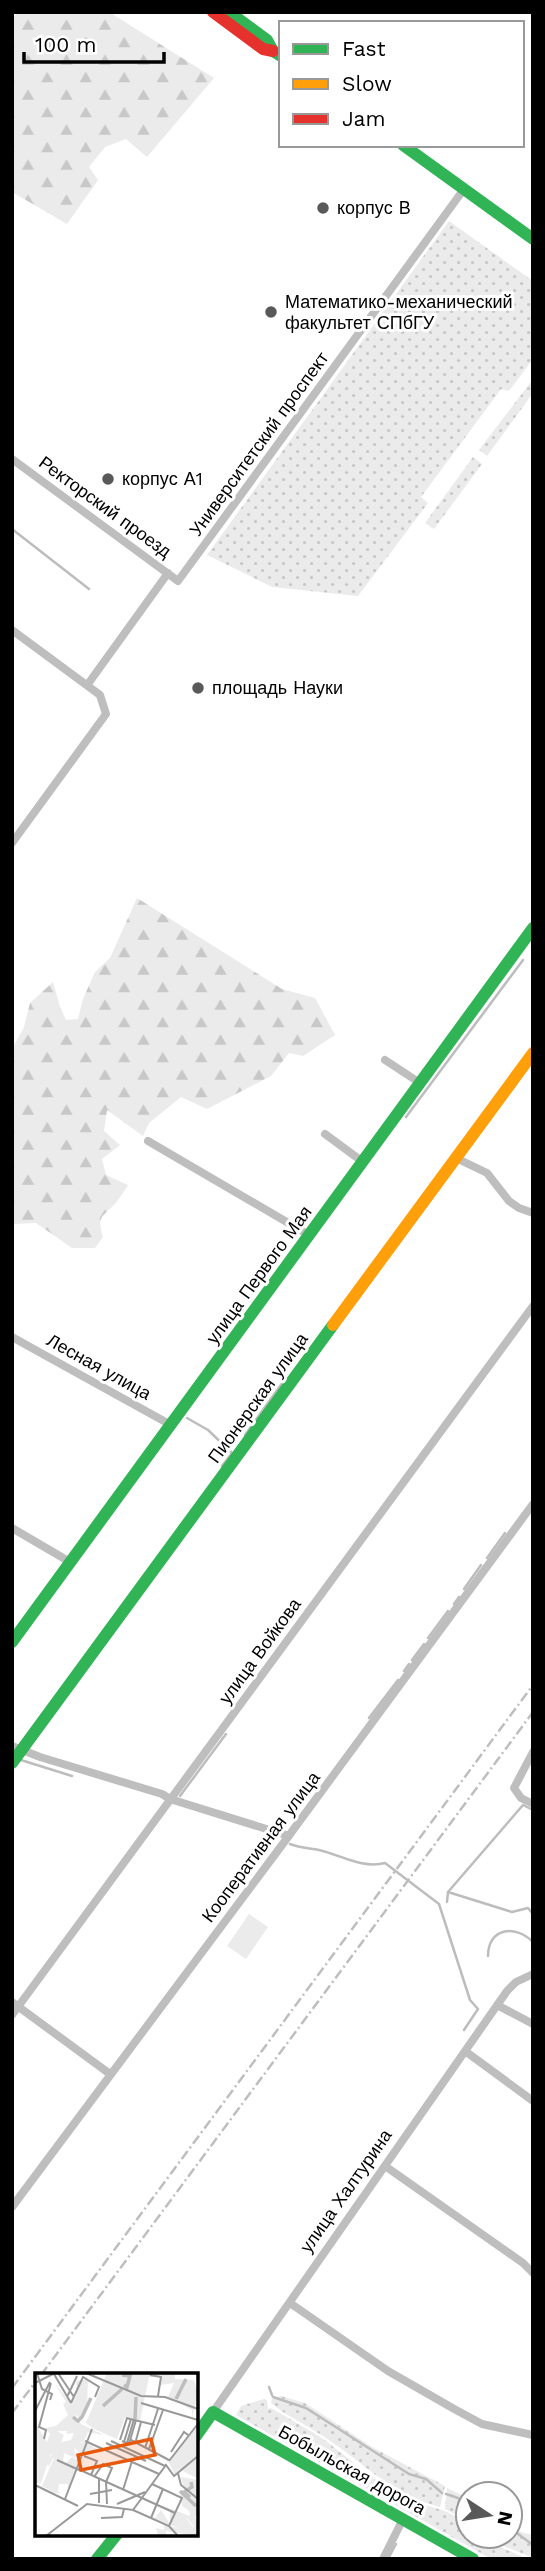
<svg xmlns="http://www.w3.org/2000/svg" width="545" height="2571" viewBox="0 0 545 2571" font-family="'Work Sans',sans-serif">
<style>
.grass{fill:url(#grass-dots)}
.forest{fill:url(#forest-firs)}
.park{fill:#ebebeb}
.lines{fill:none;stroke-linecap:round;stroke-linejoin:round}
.stream{stroke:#bdbdbd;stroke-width:2.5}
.street{stroke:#bebebe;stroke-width:8}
.fast{stroke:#30b455;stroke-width:12}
.slow{stroke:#ff9f0a;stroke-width:12}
.jam{stroke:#e5322d;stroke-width:12}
.rail{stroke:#bebebe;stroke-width:2.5;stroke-dasharray:10 3.5 2 3.5;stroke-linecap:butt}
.poi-dot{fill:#595959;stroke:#fff;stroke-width:2.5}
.labels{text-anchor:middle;stroke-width:6;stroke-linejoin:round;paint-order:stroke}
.poi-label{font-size:18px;fill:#000;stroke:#fff;text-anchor:start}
.street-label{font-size:18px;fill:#000;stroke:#fff}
.inset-river{fill:none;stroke:#bdbdbd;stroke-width:3.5}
.inset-road{fill:none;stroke:#999;stroke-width:2}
.view{fill:#e8590c;fill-opacity:0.15;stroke:#e8590c;stroke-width:3.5}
.inset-edge{fill:none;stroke:#000;stroke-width:3.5}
</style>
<defs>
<pattern id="grass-dots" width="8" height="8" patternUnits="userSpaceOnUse" patternTransform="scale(1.75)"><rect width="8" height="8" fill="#ebebeb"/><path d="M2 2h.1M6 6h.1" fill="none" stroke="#c8c8c8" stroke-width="1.8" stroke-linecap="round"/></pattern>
<pattern id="forest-firs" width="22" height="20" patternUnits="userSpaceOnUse" patternTransform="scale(1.75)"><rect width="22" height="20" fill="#ebebeb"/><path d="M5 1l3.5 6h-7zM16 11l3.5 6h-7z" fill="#c8c8c8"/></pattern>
</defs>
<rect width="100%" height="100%" fill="#fff"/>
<path class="grass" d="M449,221L533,281V359L509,391L501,389L421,497L428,503L358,596L272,587L207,555Z
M530,383H533V393L487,456L479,450Z
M473,457L482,464L434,529L425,523Z
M281,2396L305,2403L372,2447L445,2486L440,2507C392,2495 365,2464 326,2438C308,2426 288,2417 271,2403L272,2399Z
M264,2399L267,2400L268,2409L271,2408C289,2419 309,2429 326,2441C353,2462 378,2484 409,2499C428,2509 468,2510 468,2536C475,2536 518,2554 527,2559H491L236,2415L241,2406Z
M447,2488L468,2498V2521L445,2509Z
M510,2525L521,2532L533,2535V2558L479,2536H510Z"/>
<path class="forest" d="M18,12H109L214,78L147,157L126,139L105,147L89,167L98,180L67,224L12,192V19Z
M137,898L282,989L315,998L335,1035L303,1056L289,1053L271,1076L207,1109L181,1097L149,1123L143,1136L107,1110L104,1131L120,1145L102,1159L106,1175L128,1185C124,1191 120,1198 115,1204C101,1218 97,1216 103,1237L95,1248H72L36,1223L12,1224V1049L24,1027L30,1003L53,982L60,1007L66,1020L78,1019L83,999L95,972L110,958Z"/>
<path class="park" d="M249,1914L268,1927L246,1959L227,1946Z"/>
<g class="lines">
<path class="stream" d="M12,529L89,589
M406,1117L523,960
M187,1418L208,1430L232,1453L222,1466
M245,1435L283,1382
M487,1558L505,1533
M464,1589L481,1565
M454,1604L459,1597
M428,1638L448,1611
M412,1660L424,1644
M404,1671L409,1664
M369,1718L398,1680
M21,1760L72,1776
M180,1796L226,1734
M290,1844C300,1848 309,1848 319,1850C341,1855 362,1869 385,1863L439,1904L470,2000L478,2009L464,2030
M448,1892L523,1805L533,1810
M447,1902L448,1892L512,1912L528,1908L533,1914
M488,1956C488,1928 515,1924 533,1942
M269,2387L272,2395
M273,2397L306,2408L409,2474L426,2479L442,2493
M446,2494L458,2498L468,2506
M510,2528L533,2545
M388,2559L396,2544"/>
<path class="street" d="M12,459L178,581L464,189
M12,630L100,695L106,714L12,843
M88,684L168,573
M385,1060L420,1083
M325,1134L363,1162
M148,1141L309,1235
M456,1158L487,1173L509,1201L519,1208L533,1213
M12,1337L171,1425
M12,1528L70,1562
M12,1746L40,1757L162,1794L170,1799L289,1836
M533,1752L514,1788L521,1798L533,1804
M12,2002L110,2074
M497,2005L533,2024
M12,2015L533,1306
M465,2051L533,2101
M385,2166L523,2263L533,2273
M12,2207L282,1845L533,1504
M290,2303L388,2371L456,2410L482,2424L533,2435
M213,2412L507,1991L516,1982L533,1974
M383,2559L403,2519"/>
<path class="fast" d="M229,12L267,40L273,51L281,56
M403,145L533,239
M12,1642L533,928
M12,1763L333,1325
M196,2436L213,2412L473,2559
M97,2559L117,2534"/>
<path class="slow" d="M333,1325L533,1053"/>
<path class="jam" d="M213,12L263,49L273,51"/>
<path class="rail" d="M41,2375L533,1712
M12,2388L533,1685
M12,2413L37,2380"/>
</g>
<g class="poi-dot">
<circle cx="323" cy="208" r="7"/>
<circle cx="271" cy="312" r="7"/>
<circle cx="108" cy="479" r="7"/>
<circle cx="198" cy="688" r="7"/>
</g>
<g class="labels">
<g class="poi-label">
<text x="337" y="214">корпус В</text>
<text x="285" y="308">Математико-механический<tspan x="285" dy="21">факультет СПбГУ</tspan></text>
<text x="122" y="485">корпус А1</text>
<text x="212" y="694">площадь Науки</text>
</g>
<g class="street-label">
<text transform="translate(259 444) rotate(-54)" y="6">Университетский проспект</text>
<text transform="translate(105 507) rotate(36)" y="6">Ректорский проезд</text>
<text transform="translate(259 1275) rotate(-54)" y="6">улица Первого Мая</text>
<text transform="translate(99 1367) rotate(29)" y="6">Лесная улица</text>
<text transform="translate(258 1398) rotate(-54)" y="6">Пионерская улица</text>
<text transform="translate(260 1651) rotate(-54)" y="6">улица Войкова</text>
<text transform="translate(261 1847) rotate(-53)" y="6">Кооперативная улица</text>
<text transform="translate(346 2191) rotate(-55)" y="6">улица Халтурина</text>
<text transform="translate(352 2470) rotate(29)" y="6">Бобыльская дорога</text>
</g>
</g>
<g transform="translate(35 2373)">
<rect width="163" height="163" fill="#fff"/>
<path d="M33,57L39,58L49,68L44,71L49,69L62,76L45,80L39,75L41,85L29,80L28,90L18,85L14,93L10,90L27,69L36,67L39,60L31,61ZM153,124L161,130L160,155L152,145L144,151L157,160L139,158H150L104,139L120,145L126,137L135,151V138L123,131L155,143Z" fill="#ebebeb"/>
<path d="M72,0L127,4H114L106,30L93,44L50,50L39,41L46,51L69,62L53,59L48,70L39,58H22L29,62L25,72L31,76L20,86L30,91L37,84L46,89L33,117V111H24L23,119L27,120H20L7,113L19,85L16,80L6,110H0V49L12,69L15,61L10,55L21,53L33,42L28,31L31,29L20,11L37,31L42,21L41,8L53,6L52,36L46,46L51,50ZM146,104L163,107V144L147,133L145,120L151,122ZM139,143V151L150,144L159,155L158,146H163V163L131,158V163H123L121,155L129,157V152L147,156L145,151L139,152L136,150Z" fill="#ebebeb"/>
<path d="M73,0H134L140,1V6L159,7L163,22L157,44V37L133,24L139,10L125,12L126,4H114L105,48L90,44L82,66L57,55L51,50ZM163,51V106L144,96L140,102L134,90L122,81L134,89Z" fill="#ebebeb"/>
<path class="inset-river" d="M87,2L95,3L92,14L89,12M141,26L151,6M68,33L87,16M38,44L43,48L47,44L56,25M100,46L101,24M145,118L161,133M155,124L149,119L157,114L156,109"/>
<path class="inset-road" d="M2,0L7,16L17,21L15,27M23,0L39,24M51,0L106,23L130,24L163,36M19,1L36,30M115,2L126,4L123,23M0,10L20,0M32,24L42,3M36,30L48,4L64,14L60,24M106,30L163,47M0,38L15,9M91,45L120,52M9,66L11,57L4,54L16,10M85,67L92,45M96,67L134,87M50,68L124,101M76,68L130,93M87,68L94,71L101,47M89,69L96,46M71,70L111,88M92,70L99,46M100,71L106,49M110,75L123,36M114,76L128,37M136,79L149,59L153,62M49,83L62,88L56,102M22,87L44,97M134,88L162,52M43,96L140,140M143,100L146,112L163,126M59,104L68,91L77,95L71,109M64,106V130M71,109L72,131M117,111L147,125L134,153M0,112L43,133M88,117L97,88M55,121L77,117M30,126L57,56M82,131L110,119M98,137L134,153L143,163M66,145L87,144L89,136M116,145L128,116M11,163L52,131L98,137L131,92L139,103L163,83"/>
<path class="view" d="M116,66L120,82L46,97L43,82Z"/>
<rect width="163" height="163" class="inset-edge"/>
</g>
<rect width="545" height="2571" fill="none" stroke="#000000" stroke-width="28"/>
<rect x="279" y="21" width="245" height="126" fill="#ffffff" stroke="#999999" stroke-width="2"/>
<rect x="293" y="44" width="35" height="10" fill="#30b455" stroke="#999999" stroke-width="2"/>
<text x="342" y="56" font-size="21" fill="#000000">Fast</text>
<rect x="293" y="79" width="35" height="10" fill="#ff9f0a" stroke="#999999" stroke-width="2"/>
<text x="342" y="91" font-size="21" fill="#000000">Slow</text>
<rect x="293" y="114" width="35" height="10" fill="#e5322d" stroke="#999999" stroke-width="2"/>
<text x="342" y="126" font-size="21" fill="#000000">Jam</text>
<g transform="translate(489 2515) rotate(102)"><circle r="33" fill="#ffffff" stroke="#999999" stroke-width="2"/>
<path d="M0-5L12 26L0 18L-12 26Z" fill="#595959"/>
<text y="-10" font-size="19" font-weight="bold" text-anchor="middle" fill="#000000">N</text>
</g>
<path d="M24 52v10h140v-10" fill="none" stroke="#000000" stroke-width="3.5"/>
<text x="35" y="52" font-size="21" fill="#000000" stroke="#ffffff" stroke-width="5" paint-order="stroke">100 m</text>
</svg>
